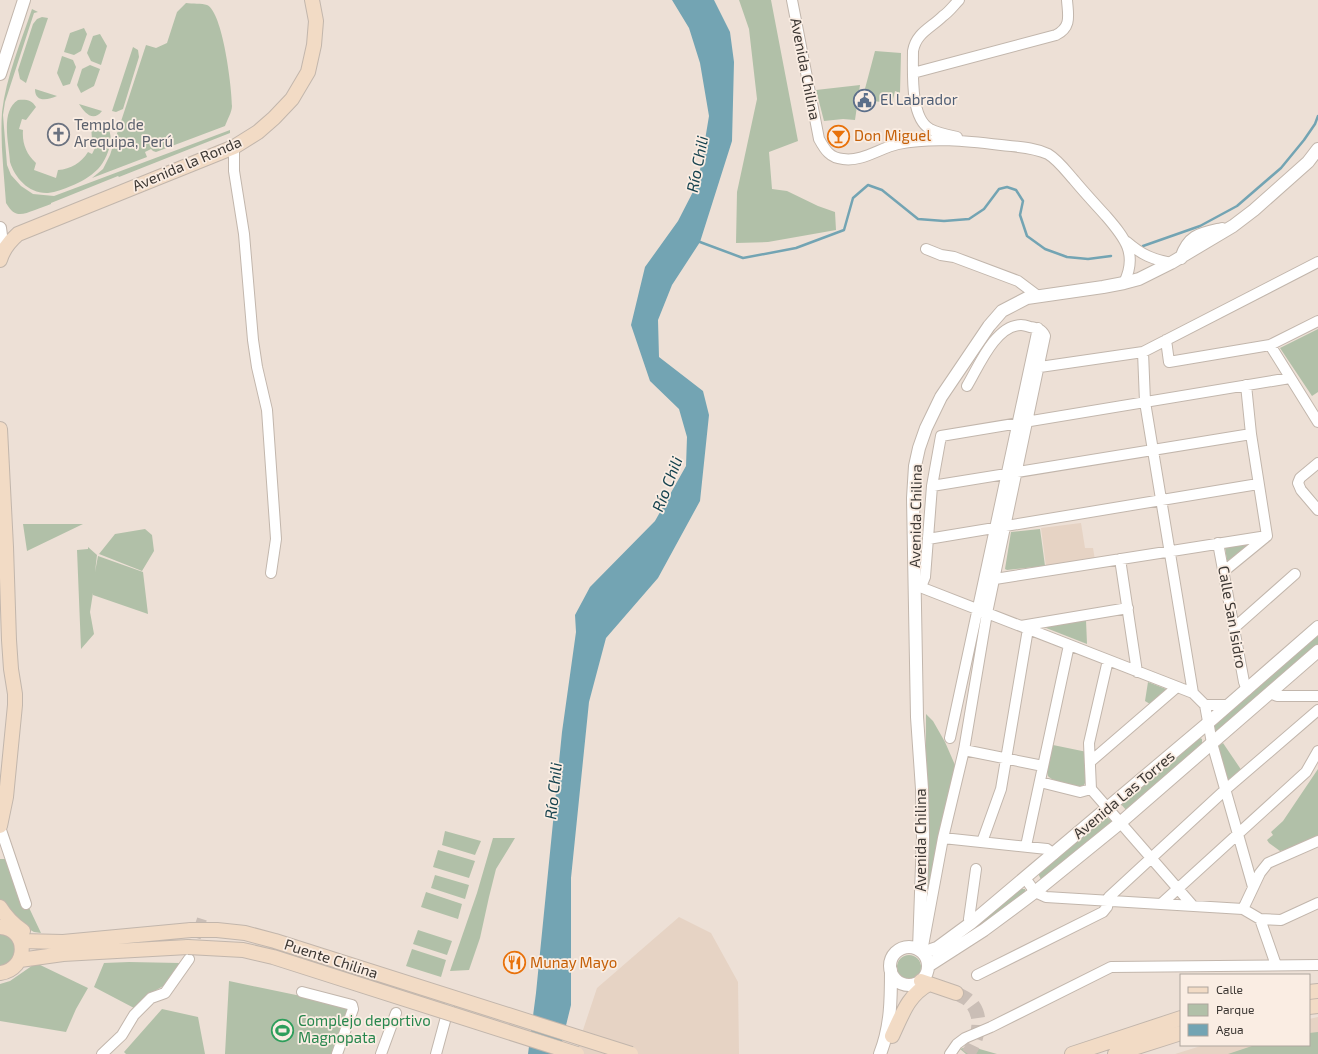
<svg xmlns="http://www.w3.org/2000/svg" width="1318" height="1054" viewBox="0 0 1318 1054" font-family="'Exo 2',sans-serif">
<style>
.built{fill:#e6d3c4}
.green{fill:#b1c0a8}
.water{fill:#73a4b3}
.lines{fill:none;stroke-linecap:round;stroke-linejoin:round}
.stream{stroke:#73a4b3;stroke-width:2.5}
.minor-tunnel{stroke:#cabeb6;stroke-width:10;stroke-dasharray:10 5;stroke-linecap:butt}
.secondary-tunnel{stroke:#cabeb6;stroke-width:14;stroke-dasharray:14 7;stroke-linecap:butt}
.minor-casing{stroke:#c2b6ac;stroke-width:12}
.tertiary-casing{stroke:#c2b6ac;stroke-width:14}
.secondary-casing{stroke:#c2b6ac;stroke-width:16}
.minor{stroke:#fff;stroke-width:10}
.tertiary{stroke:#fff;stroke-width:12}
.secondary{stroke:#f2dbc5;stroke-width:14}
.secondary-bridge-casing{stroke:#c2b6ac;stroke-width:16;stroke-linecap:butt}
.secondary-bridge{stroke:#f2dbc5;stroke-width:14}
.labels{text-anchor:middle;stroke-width:3.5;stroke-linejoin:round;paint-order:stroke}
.street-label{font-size:15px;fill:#3d3834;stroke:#faede3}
.service-label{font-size:15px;fill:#4e5e75;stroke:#faede3;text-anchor:start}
.worship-label{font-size:15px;fill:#5b616d;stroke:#faede3;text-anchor:start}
.food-label{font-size:15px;fill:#c56008;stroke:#faede3;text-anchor:start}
.leisure-label{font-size:15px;fill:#27864d;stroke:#faede3;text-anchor:start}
.water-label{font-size:16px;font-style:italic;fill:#16434f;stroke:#faede3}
</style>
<rect width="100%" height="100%" fill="#ede0d6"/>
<path class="built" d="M1081,523L1085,548H1093L1095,560L1046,566L1041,528Z
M679,917L711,933L738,982L739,1054H575L597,988Z
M1318,1017V1054H1175L1204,1045H1309V1019Z"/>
<path class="green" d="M739,0H771L798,141L769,152L772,189L787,191L818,206L835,212L836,230L768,242L736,243L737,192L757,99L749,29Z
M186,3C192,4 202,3 207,5C223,12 232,89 232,106C232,112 227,120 225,126L156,152L153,151L151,149L145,152L147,157L92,178L103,169L110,155L146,45L156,48L167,43L177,12Z
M32,9L38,12L34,13L5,102L3,115L7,165L11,175L21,186L33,194L54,196L230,130V133L119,177L118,176L51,203V204C46,206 40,208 35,210C21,215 15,218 6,203C4,173 0,142 2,112C6,77 21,42 32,9Z
M42,17L48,18L26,83L20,79L18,70L33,24L37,19Z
M84,28L87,34L81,51L74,55L64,52L70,33Z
M100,34L107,46L101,65L91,61L87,53L93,36Z
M133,47L138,50L139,57L123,109L116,112L112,111Z
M875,51L901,53L900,93L895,91L892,103L862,100Z
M62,56L73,60L76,67L70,84L63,86L57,73Z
M90,65L100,69L94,86L81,93L77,85L82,69Z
M860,85L855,120L843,119L824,121L816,90Z
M35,89L57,96C48,100 35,103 35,89Z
M18,100C26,99 32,100 36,107L26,120L22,119L19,129L23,130C22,143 26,154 36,163L34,170L56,178L58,170C71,169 81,163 88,152L92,154L95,148L96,142L92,140L91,125C122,119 110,157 98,169C90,177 81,182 71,186C64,189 56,192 48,193C29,194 15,178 10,162C9,144 0,111 18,100Z
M79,104L102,111C93,123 84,112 79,104Z
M1318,329V392L1312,396L1280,348Z
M23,524H83L27,551Z
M145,529L152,535L154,551L142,571L99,554L115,534Z
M1040,529L1045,566L1007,570L1005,569L1011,532Z
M1257,541L1227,561L1225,547Z
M88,547L97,555L95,572L98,556L143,572L148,614L93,595V593L90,612L94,634L81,649L77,550L88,549Z
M1086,620L1087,644L1041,626Z
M1318,632V645L1215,733L1210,727Z
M1148,682L1166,689L1150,704L1145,701Z
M926,714L933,721L945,742L955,765L925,907Z
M1198,737L1202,739V743L1127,811L1119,802Z
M1223,743L1242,771L1225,784L1216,748Z
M1053,745L1087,752L1086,781L1084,785C1077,789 1053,782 1048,776L1047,772Z
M1318,769V835L1305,845L1280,851L1269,843L1267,840L1273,835L1271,832L1283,821Z
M1106,817L1111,820V826L1042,882L1038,873L1102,818Z
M445,831L481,841L475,855L442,845Z
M493,838H515L496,869L489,897L480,938L469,970L450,971L477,893Z
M438,850L475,861L469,878L433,867Z
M0,859H6L41,933L34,932L16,922L0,901Z
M435,875L469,885L465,899L431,888Z
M1018,889H1025L1026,893L947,948Z
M426,892L462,904L458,919L421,907Z
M418,930L452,941L447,955L413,944Z
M0,931C13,936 22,951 9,963C7,964 3,966 0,967Z
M412,949L446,960L441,977L406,966Z
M897 967a12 12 0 1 1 24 0a12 12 0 1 1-24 0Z
M129,962L180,963L165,985L146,996L134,1008L94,987L104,963Z
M36,963L88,988L76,1009L66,1032L0,1021V984L10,981Z
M229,981L349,1006L332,1054H225Z
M162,1009L198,1017L205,1054H126L124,1052Z
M1318,1032V1054H1228L1255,1045H1309V1033Z
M969,1046L997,1054H966L960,1049Z"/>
<path class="water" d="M672,0H714L730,32L734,62L732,141L700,242L672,285L658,320L659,357L703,391L709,415L700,501L658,578L606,638L589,702L571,878V1005L559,1054H528L536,993L562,732L576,632L575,615L590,587L655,521L686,466L687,437L679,409L650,381L631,325L645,267L678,221L698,182L709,116L700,63L689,28Z"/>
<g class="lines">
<path class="stream" d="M700,242L743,258L796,248L844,230L853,198L868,185L882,190L918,219L944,221L969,219L984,209L999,189L1007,187L1016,190L1023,201L1020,215L1027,236L1045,249L1067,257L1088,259L1111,256
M1143,246L1200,226L1237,206L1281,168L1304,140L1315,124L1318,116"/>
<path class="minor-tunnel" d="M191,952L202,919"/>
<path class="secondary-tunnel" d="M956,993C959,995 964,997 967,999C985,1013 979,1038 968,1054"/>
<defs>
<path id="minor" d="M792,0L819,139C825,150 830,158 843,159C862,162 880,148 898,144C932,137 967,141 1001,145C1017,147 1033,147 1048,154C1058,160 1066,171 1074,180C1084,192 1095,204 1106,216C1125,238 1138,254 1124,283
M913,73L1056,35C1072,27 1068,15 1067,0
M957,137C948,135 938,133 930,129C910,118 913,72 913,51C916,33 931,28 943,16C949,12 954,5 959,0
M234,147V171L244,234L253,340L257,367L267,410L276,539L271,573
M1127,242C1142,255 1152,259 1171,263
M926,249L941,255L954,257L1018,281L1038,296
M1166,340L1169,362L1270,345L1318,321
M1270,345L1318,422
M1143,352L1145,402L1193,693
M1033,368L1143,352L1318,262
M1246,385L1251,434L1267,536
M1318,463L1300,478L1298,483L1301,490L1318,510
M932,486L1251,434
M928,539L1258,484
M1218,543L1244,682L1247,690
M1120,559L1137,672
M1223,572L1267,536
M995,579L1267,536
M915,585L1193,693L1205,705L1212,743L1253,887
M921,587L925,577L932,486L941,436L1290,378
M1021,626L1128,608
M1234,628L1295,574
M1108,660L1089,743L1091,789L1193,906
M1270,693L1277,696H1318
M1205,705H1229
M950,738L1038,328
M964,750L1043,766
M1090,762L1177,687
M1040,782L1080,792L1091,789
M0,827L26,904
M943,838L1047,849L1054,854
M982,842L1001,789L1028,629
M1026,846L1069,645
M1025,878L1035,892L1046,897L1243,909L1260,919L1281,920L1318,903
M1161,904L1306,772L1318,751
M1243,909L1260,873L1268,863L1318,841
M1260,919L1276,965
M971,923L969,919L976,869
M923,946L943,838L964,750L987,613L1045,336C1042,329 1037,328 1030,327C1027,326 1024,325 1021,325C995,325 978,368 967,386
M977,975L1103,912L1107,907L1109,897L1225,790L1318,710
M302,992L352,1005L353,1009L337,1054
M102,1054L122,1035L134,1015L151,998L165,993L189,959
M381,1054L396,1013
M436,1054L449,1006
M950,1054L957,1044L965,1038L991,1027L1111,967L1318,965"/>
<path id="tertiary" d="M0,74L24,0
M0,228L3,251
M1181,258C1189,235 1200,234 1222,229
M890 966a19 19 0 1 1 38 0a19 19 0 1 1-38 0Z
M919,949L923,837L922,789L917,717L913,498L915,466L919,448L926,428L941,397L989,326L1002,311L1027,298L1103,287L1124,283L1139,279L1171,263L1233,226L1254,210L1308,162L1318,149
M922,952L931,950L937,948L971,923L1208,723L1318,627
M928,966L984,930L1035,892L1120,823L1318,651
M880,1054C891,1026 891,999 891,970"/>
<path id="secondary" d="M0,260C3,249 10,241 18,234L234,147L258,132L274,118L292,99L308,72L314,45L316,21L312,0
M0,429L6,547L9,640L11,669L15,694V705L6,797L0,826
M0,907C6,917 13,924 23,931
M0,927C29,929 29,969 0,973
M21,941L63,942L191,930
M20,960L63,954L188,947
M921,981L956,993
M1309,992L1318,991
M1309,1007L1318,1006
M892,1036C902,1015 908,995 929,984
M1072,1054L1181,1018
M1115,1054L1181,1033"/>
</defs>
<use href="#minor" class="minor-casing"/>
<use href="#tertiary" class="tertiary-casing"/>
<use href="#secondary" class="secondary-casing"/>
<use href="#minor" class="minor"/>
<use href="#tertiary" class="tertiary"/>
<use href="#secondary" class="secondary"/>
<defs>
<path id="secondary-bridge" d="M191,930H217L245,933L275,941L631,1054
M188,947L243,950L273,957L577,1054"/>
</defs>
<use href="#secondary-bridge" class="secondary-bridge-casing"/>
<use href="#secondary-bridge" class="secondary-bridge"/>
</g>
<defs>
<symbol id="civic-ring" viewBox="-11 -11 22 22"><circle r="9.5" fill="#faede3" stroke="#5c6f8a" stroke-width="1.5"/><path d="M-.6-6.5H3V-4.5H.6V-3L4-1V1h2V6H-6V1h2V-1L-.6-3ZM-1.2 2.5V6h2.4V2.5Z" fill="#5c6f8a"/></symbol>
<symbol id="church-ring" viewBox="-11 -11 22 22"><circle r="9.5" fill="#faede3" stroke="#6b7280" stroke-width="1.5"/><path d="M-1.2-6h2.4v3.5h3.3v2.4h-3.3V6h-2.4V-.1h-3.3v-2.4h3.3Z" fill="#6b7280"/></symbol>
<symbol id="bar-ring" viewBox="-11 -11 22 22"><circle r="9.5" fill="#faede3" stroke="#e8710a" stroke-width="1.5"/><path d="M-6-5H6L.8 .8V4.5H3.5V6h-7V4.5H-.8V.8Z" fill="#e8710a"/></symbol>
<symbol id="restaurant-ring" viewBox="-11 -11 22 22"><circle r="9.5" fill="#faede3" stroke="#e8710a" stroke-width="1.5"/><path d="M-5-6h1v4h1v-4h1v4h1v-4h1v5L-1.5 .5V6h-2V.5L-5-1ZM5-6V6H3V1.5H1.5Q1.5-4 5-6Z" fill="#e8710a"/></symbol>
<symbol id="stadium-ring" viewBox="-11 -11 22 22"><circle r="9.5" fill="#faede3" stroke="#2e9e5b" stroke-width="1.5"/><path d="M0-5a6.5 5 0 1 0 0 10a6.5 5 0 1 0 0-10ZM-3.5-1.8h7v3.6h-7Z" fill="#2e9e5b"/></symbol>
</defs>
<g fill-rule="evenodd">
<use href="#civic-ring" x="852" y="88" width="25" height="25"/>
<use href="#church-ring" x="46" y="122" width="25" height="25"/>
<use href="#bar-ring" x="826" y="124" width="25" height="25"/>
<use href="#restaurant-ring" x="502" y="950" width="25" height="25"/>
<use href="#stadium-ring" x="270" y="1018" width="25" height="25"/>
</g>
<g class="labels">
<g class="street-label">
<text transform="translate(805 69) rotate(79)" y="5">Avenida Chilina</text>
<text transform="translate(187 164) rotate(-23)" y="5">Avenida la Ronda</text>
<text transform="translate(916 516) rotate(-89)" y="5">Avenida Chilina</text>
<text transform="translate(1232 617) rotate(80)" y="5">Calle San Isidro</text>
<text transform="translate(1124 795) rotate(-40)" y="5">Avenida Las Torres</text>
<text transform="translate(921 840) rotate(-90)" y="5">Avenida Chilina</text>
<text transform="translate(331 959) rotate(18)" y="5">Puente Chilina</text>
</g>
<g class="service-label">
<text x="880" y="105">El Labrador</text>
</g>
<g class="worship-label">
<text x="74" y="130">Templo de<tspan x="74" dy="17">Arequipa, Perú</tspan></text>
</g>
<g class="food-label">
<text x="854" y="141">Don Miguel</text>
<text x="530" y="968">Munay Mayo</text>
</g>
<g class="leisure-label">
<text x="298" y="1026">Complejo deportivo<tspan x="298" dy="17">Magnopata</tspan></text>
</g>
<g class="water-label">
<text transform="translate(697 164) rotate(-79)" y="6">Río Chili</text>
<text transform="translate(667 484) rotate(-69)" y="6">Río Chili</text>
<text transform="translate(553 791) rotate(-84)" y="6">Río Chili</text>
</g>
</g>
<rect x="1180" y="974" width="130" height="72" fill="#faede3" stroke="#aea59d"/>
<rect x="1188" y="987" width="20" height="6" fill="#f2dbc5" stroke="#aea59d"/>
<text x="1216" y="994" font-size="12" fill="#3d3834">Calle</text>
<rect x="1188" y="1004" width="20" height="12" fill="#b1c0a8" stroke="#aea59d"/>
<text x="1216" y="1014" font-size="12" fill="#3d3834">Parque</text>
<rect x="1188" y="1024" width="20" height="12" fill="#73a4b3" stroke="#aea59d"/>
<text x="1216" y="1034" font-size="12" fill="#3d3834">Agua</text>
</svg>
